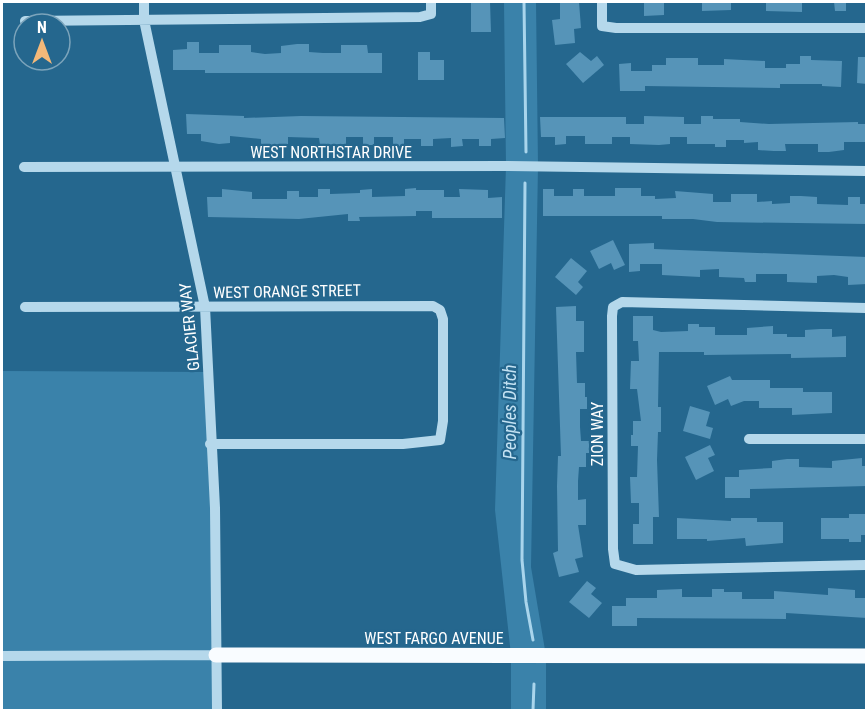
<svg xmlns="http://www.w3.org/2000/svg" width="868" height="712" viewBox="0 0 868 712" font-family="'Roboto Condensed',sans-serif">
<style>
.green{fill:#3a82aa}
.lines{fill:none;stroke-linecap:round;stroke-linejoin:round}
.stream{stroke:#a9d5ec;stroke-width:3}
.building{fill:#5694b8}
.minor{stroke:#b5d8eb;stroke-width:10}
.major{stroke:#f9fcff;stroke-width:15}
.labels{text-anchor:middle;stroke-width:4.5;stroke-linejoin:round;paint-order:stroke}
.street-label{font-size:16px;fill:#fff;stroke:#25678e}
.water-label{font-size:18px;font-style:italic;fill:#c4e2f3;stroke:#25678e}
</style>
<rect width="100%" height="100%" fill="#25678e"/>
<path class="green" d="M504,2H536L538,166L531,567L546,656V710H511V655L495,510L506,166Z
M2,371L209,372L217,710H2Z"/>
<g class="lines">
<path class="stream" d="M524,2L526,152
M525,183L522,560L526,602L533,640
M533,710L534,684"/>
</g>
<path class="building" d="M471,2H490L491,32H471Z
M560,2H579L581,28L574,29L575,43L555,45L552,20L560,19Z
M644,2H664V15L644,16Z
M702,2H731V10L702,11Z
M766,2H802V12L766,11Z
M834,2H846V11H835Z
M187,42H199V53H219V45H251V52L265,54L281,53V46L297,44H309V52L323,53H341V45H367L368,53H382V73H205V70H173V50L187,49Z
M418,52H430V60H444V80H418Z
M580,52L591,61L597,56L604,65L583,83L566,64Z
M800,56H811V60L842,61L841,87L822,86V84H780V88L645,86V91H620L619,64L631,63V71H652V65H666V58H698V65H724V59L743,60L765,61V68H786V64H800Z
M858,57H867V84L857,83Z
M186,114L244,116V118L301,116L504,118L505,138L491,139V146H479V139H462L463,146L451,147V138L433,139V146H421V139H404V146L393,147V137H374V145H363V137H346V144L320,145L319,138L288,137V144L261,146V139L230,136V143L219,144L201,141V134H187Z
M644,116L684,117V124H701V116H713V119H740V122L769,124L858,122V124H867V142H844V150L829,152H818V144H785L786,151H774L758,150V142L744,143V140H726V147H715V144H687V137H670V144L659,145L630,144V137H612V144H585V136H566V144L555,145V137H541L540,117H626V124H644Z
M416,188V190H444V197H460L459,189L488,190V198L502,197V218H432V211H416V216L359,217L360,221H348V214L299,219L208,217L207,197H222V189L252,192V199H287V191H299V197H318V189H330V194L360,193V190L372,189V197L405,196V189Z
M615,188H641V196H655V199L676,198L675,191L713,194V202H731V194H757V202L772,201V204L790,203V196H801L817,197V204L848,205V197H860V204H867V224L717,222L693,219H662V216H543V189H554V196H573V189H584V196H615Z
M613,240L625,265L614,270L611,263L599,269L590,251Z
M654,243V249L867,257V284L848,285V277L834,275L817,276V283L787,282V274H756V282H745L744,278L719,277V269L700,270V277L662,275V264H640V271L629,272V244Z
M571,258L587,271L578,282L583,287L576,295L555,277Z
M576,306V321H584V352H576L577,383H585V397H587V409H580V427L581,441H589V453H586V467H579L578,481V500L586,499V525H578L583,557L575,559L579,572L559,577L553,553L558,551L557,486L558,456H561L556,307Z
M633,316H653V330L661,332L688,331V324H699V327H715V335H747V328L773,326V334H787V337H805V330L820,329H832V337L846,336V357L791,358V354L704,355V352H659L658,407H661V432H658L657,460L659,517H653V544H633V524H639V503H631L630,477H637L638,446H631V435H633V421H641L637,389H630L631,361H639L638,341H633Z
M730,376L732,380H770V388H803V392H832V413L792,415V408H759V401H744L731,406L728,399L715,405L707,386Z
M690,406L710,412L706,426L713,428L710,439L683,431Z
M710,445L715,455L708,458L714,471L696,480L685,457Z
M862,458V466H867V486L750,489V498H725V477H739V470L772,468V461L787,459H799V467L832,468V461Z
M849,514H867V535H861V542H849V539H821V518H849Z
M677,518L731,521V518H757V522H783V543L746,546L745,538L707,541V539H677Z
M587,581L596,588L591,594L602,603L589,618L569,602Z
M828,588L855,590V598H867V618L786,613V619L637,618V626H612V606H626V598H657V590L682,589V597H712V589H724V592H742V599H774V591L828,595Z"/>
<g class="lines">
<path class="minor" d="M144,2V20L205,307L215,508L217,710
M602,2V26L616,28H866
M25,21L420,17L431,14V2
M24,167L506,166L866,171
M25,307L433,306L440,310L443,319V421L440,440L403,444H210
M866,308L622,302L613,307L612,316L613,549L615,564L636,570L866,565
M749,439H866
M2,656L216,655"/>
<path class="major" d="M216,655L866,656"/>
</g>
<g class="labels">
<g class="street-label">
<text x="331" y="158">WEST NORTHSTAR DRIVE</text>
<text transform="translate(287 291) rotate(-1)" y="6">WEST ORANGE STREET</text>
<text transform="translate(189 327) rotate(-96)" y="6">GLACIER WAY</text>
<text transform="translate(597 434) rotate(-90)" y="6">ZION WAY</text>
<text x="434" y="644">WEST FARGO AVENUE</text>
</g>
<g class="water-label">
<text transform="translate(510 412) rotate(-90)" y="6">Peoples Ditch</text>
</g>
</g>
<rect width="868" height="712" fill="none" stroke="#ffffff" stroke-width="6"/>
<g transform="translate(42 42)"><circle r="28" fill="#25678e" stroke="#7ca4bb" stroke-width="1.5"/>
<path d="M0-4.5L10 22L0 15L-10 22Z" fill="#f4b979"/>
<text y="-9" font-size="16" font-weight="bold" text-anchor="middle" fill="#ffffff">N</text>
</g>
</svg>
